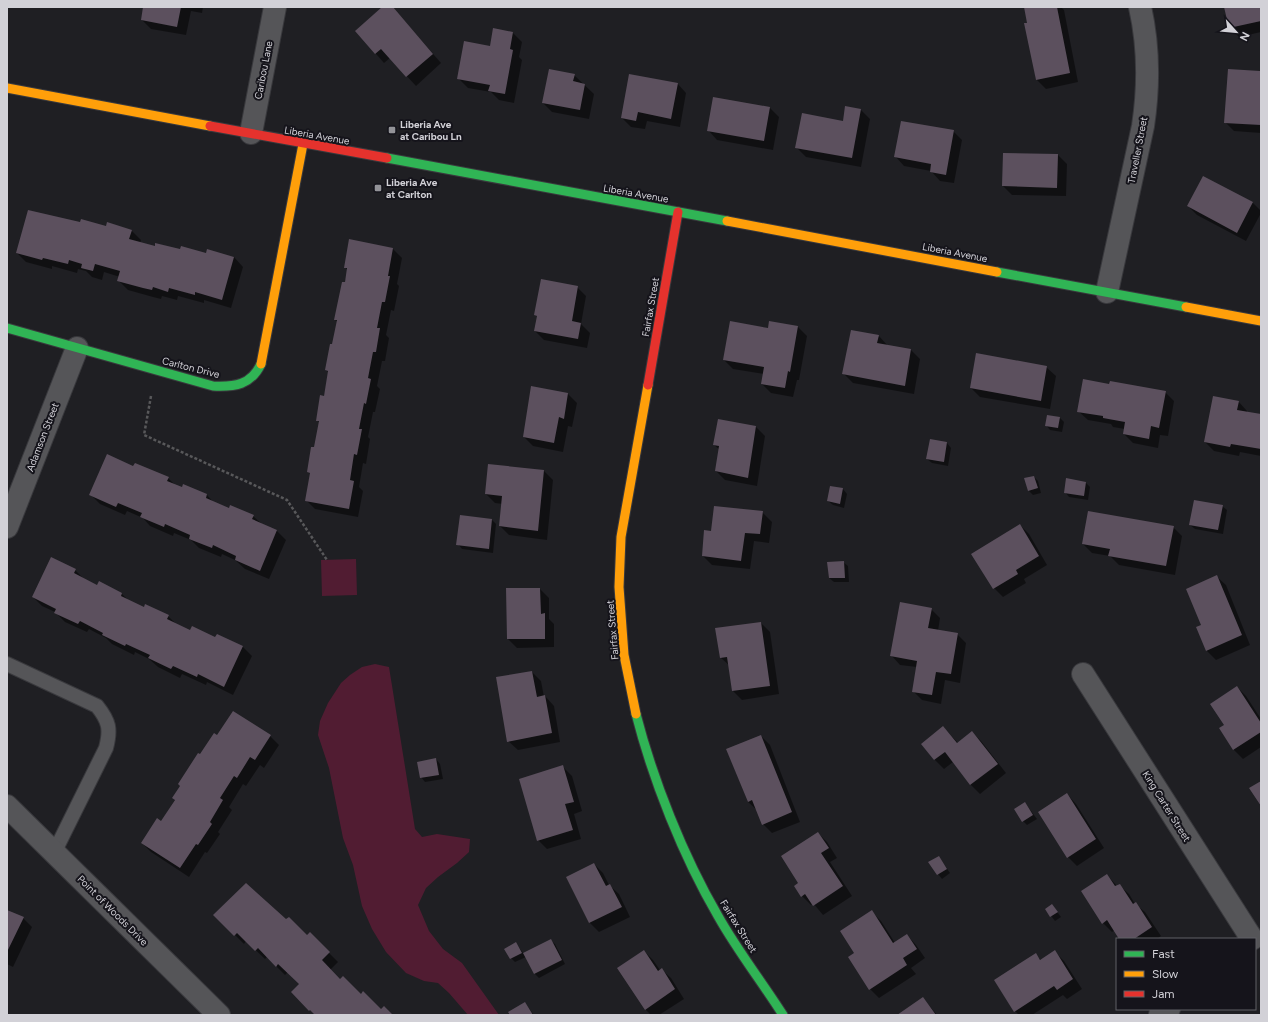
<svg xmlns="http://www.w3.org/2000/svg" width="1268" height="1022" viewBox="0 0 1268 1022" font-family="Figtree,sans-serif">
<style>
.green{fill:#511c32}
.shadow{fill:#0007}
.building{fill:#5c505e}
.lines{fill:none;stroke-linecap:round;stroke-linejoin:round}
.lane-casing{stroke:#39393d;stroke-width:16}
.street-casing{stroke:#39393d;stroke-width:24}
.fast-casing{stroke:#39393d;stroke-width:11}
.slow-casing{stroke:#39393d;stroke-width:11}
.jam-casing{stroke:#39393d;stroke-width:11}
.path{stroke:#58585a;stroke-width:2.5;stroke-dasharray:3 2;stroke-linecap:butt}
.lane{stroke:#555558;stroke-width:14}
.street{stroke:#555558;stroke-width:22}
.fast{stroke:#30b455;stroke-width:9}
.slow{stroke:#ff9f0a;stroke-width:9}
.jam{stroke:#e5322d;stroke-width:9}
.poi-dot{fill:#939398;stroke:#15141b;stroke-width:1.5}
.labels{text-anchor:middle;stroke-width:4;stroke-linejoin:round;paint-order:stroke}
.street-label{font-size:10px;fill:#d2d1d7;stroke:#15141b}
.poi-label{font-size:10px;font-weight:bold;fill:#d2d1d7;stroke:#15141b;text-anchor:start}
</style>
<rect width="100%" height="100%" fill="#1f1f23"/>
<path class="green" d="M356,559L357,595L322,596L321,560Z
M375,664L389,667L415,829L422,837L437,834L470,839L469,852L457,863L438,877L426,888L418,905L429,931L443,949L462,963L499,1015H468L449,993L438,983L424,981L406,973L386,952L372,929L362,906L353,865L343,838L329,768L318,735L320,721L328,703L341,683L350,675L362,667Z"/>
<path class="shadow" d="M144,7H203L202,13L191,11L186,35L151,29L142,20Z
M384,7H392L441,63L416,86L390,58L384,63L356,31Z
M1025,7H1061L1064,10L1078,82L1046,89L1036,79Z
M1225,7H1261V32L1239,37L1230,28Z
M512,32L522,42L519,57L522,60L514,103L499,100L491,92L468,88L459,79L491,47Z
M1260,72L1261,74V133L1234,131L1225,122Z
M574,75L594,94L589,119L552,112L543,103Z
M677,83L686,93L680,127L647,121L645,129L631,127L622,118Z
M770,108L779,117L773,150L717,140L708,130Z
M846,108L861,110L870,119L861,167L806,157L796,147L844,122Z
M953,131L962,140L954,183L940,181L931,171L904,166L895,156Z
M1058,155L1067,164L1066,196L1012,195L1003,186Z
M1203,177L1253,203L1261,211V213L1246,241L1197,215L1188,206Z
M81,224L131,230L141,240L140,243L155,247L234,257L243,267L231,308L204,300V303L178,296L177,300L162,296L161,299L153,297L128,290L119,281L120,277L104,272L102,280L92,277L86,271L78,269L77,273L52,266V269L26,262L17,253Z
M393,249L402,258L397,284L399,286L394,311L391,310L386,335L389,338L385,361H382L377,386L380,389L375,412H373L368,437L370,439L366,464L363,463L359,487L363,491L358,517L315,509L306,500L311,474L308,472L315,448L320,423L317,420L324,397L329,373L326,370L333,346L338,322L335,320L348,271L345,267Z
M577,287L586,296L581,324L590,333L587,348L544,340L535,331L538,317L535,315Z
M770,322L798,327L807,336L799,380H797L793,397L771,393L762,384L764,374L733,369L724,360L769,329Z
M879,336L888,346L911,350L920,359L914,394L853,383L844,374Z
M1046,367L1056,376L1050,409L980,397L971,388Z
M1110,385L1165,392L1174,401L1168,436L1160,435L1158,448L1133,443L1124,434L1125,429L1113,427L1111,424L1088,420L1078,411Z
M568,394L577,403L572,427L568,426L563,452L533,446L524,437Z
M1238,401L1247,411V413L1261,415V456L1240,452L1239,456L1214,451L1205,442Z
M1060,418L1064,422L1062,432L1050,430L1046,425Z
M719,420L756,427L765,436L757,486L725,480L716,471L720,450L714,445Z
M931,440L947,443L951,448L948,466L932,463L927,459Z
M489,465L544,471L553,480L547,540L509,535L500,526L503,504L495,503L486,494Z
M134,467L168,478L176,486L182,488L183,485L207,495L214,503L229,509L253,516L262,524L277,531L286,540L269,579L245,569L235,560L222,554L221,557L199,548L191,540L174,533L173,536L150,526L143,518L127,511L125,515L100,504L91,495Z
M1034,477L1038,481L1041,493L1033,495L1029,491Z
M1067,479L1086,483L1090,487L1088,500L1069,497L1065,492Z
M843,489L847,494L844,508L833,505L828,501Z
M1222,506L1227,510L1223,534L1195,529L1190,525Z
M762,512L772,522L769,543L754,541L750,569L712,565L703,556L712,532Z
M461,516L492,520L496,524L493,553L462,549L458,544Z
M1020,525L1029,534L1047,565L1024,579L1026,583L1003,597L994,588Z
M1173,527L1182,536L1175,575L1119,565L1110,556L1092,553L1083,544Z
M843,562L848,566L849,582H834L829,578Z
M75,570L85,580L98,586L99,583L122,594L129,601L144,608L168,616L176,624L190,631L216,639L218,635L243,647L252,656L233,695L207,682L206,685L182,674L180,678L158,667L149,659L135,652L134,655L112,644L106,638L89,629L87,632L65,622L55,612L42,606L33,597Z
M1216,576L1226,585L1250,645L1216,660L1207,651L1197,628L1202,626Z
M540,589L549,598V619L554,624V647L517,648L508,639Z
M931,609L940,618L938,631L957,634L966,643L960,683L945,680L941,704L922,700L913,691L917,667L900,665L891,655Z
M761,623L770,632L779,694L742,700L733,691L730,666L721,658Z
M532,672L541,681L544,697L545,696L554,706L560,742L518,750L508,741Z
M1237,687L1246,696L1261,719V747L1243,759L1234,750L1220,729L1225,725Z
M943,727L958,743L972,732L981,741L1006,773L980,794L971,785L953,762L944,769L935,760L922,744Z
M270,736L279,745L264,768L260,765L246,786L243,784L229,807L232,810L218,832L220,834L207,853L205,852L189,877L151,852L142,843L161,823L201,756L217,737Z
M761,736L770,745L800,822L772,833L763,824L758,811L748,802L727,750Z
M436,759L440,764L443,779L425,782L421,777Z
M563,767L572,776L582,811L574,814L581,839L547,849L538,840Z
M1067,794L1076,804L1104,848L1077,866L1068,857Z
M1025,803L1037,819L1027,825L1023,821Z
M818,833L827,842L837,858L830,862L852,896L823,915L813,903L811,905L802,896L800,883Z
M939,857L950,873L942,879L938,874Z
M594,864L603,873L609,885L619,894L630,917L599,932L590,923Z
M1107,875L1117,886L1119,885L1129,894L1135,904L1145,912L1161,936L1157,939H1120L1115,930L1112,932L1103,923L1082,891Z
M1052,905L1061,917L1055,921L1046,909Z
M7,911L23,918L32,927L13,967L7,964Z
M872,912L881,921L895,943L907,935L916,945L925,958L911,968L916,974L879,998L870,989Z
M215,915L286,921L307,936L310,934L338,962L330,970L340,980L381,1011L392,1015H316L300,984L288,972L285,975L267,957L265,959L246,941L244,944Z
M550,940L555,944L565,964L539,978L535,974L526,957L515,962L511,958L516,944L524,954Z
M644,951L653,960L660,970L661,969L671,978L684,999L659,1015H651L645,1009Z
M1055,952L1064,961L1082,989L1067,999L1063,995L1032,1015H1019L1015,1011L1035,955L1041,960Z
M923,998L937,1015H899Z
M525,1003L534,1015H511Z"/>
<path class="building" d="M143,7H181L177,27L141,20Z
M382,7H393L433,54L406,77L381,49L375,54L355,31Z
M1024,7H1057L1070,73L1036,80L1024,23H1027Z
M1224,7H1261V21L1229,28Z
M493,28L513,32L510,49L513,50L505,94L488,91L490,85L457,79L464,41L490,46Z
M549,69L575,74L573,81L585,84L580,110L542,103Z
M1228,69L1260,71L1261,125L1224,123Z
M629,74L678,83L671,119L638,112L636,121L621,118Z
M713,97L770,107L764,141L707,131Z
M845,106L861,109L852,158L795,148L802,113L843,121Z
M901,121L954,130L946,175L930,172L931,164L894,157Z
M1003,153L1058,154L1057,188L1002,186Z
M1203,176L1253,202L1237,233L1187,206Z
M28,210L80,222L81,219L106,226L107,222L132,230L129,239L155,246V243L180,249L181,246L206,253L207,249L234,257L222,300L195,292V295L169,288L168,292L153,287L152,290L143,288L117,281L120,271L95,264L93,271L81,268L82,264L69,260L68,264L43,258L42,260L16,253Z
M349,239L393,248L388,276H390L385,302H382L377,328H380L376,352H373L368,378L371,379L366,404L364,403L359,429H362L357,455L354,454L350,480L354,481L349,509L305,501L310,473L307,472L311,447H314L319,421H316L320,395L324,396L328,371L325,370L330,344H332L337,320H334L342,282H345L347,268H344Z
M541,279L578,286L572,321L581,323L578,339L534,331L537,316L534,315Z
M730,321L768,328L769,321L798,326L790,372L788,371L785,388L761,384L764,367L723,360Z
M851,330L879,335L877,343L911,349L905,386L842,374Z
M976,353L1047,366L1041,401L970,388Z
M1083,379L1109,384L1110,381L1166,391L1159,428L1151,426L1149,439L1123,434L1125,422L1103,418V416L1077,412Z
M531,386L568,393L564,419L559,417L554,443L523,437Z
M1213,396L1239,401L1237,410L1261,414V449L1231,444L1230,447L1204,442Z
M1047,415L1060,417L1058,428L1045,426Z
M718,419L756,426L748,478L715,471L719,446L713,445Z
M930,439L947,442L944,462L926,459Z
M107,454L133,466L135,463L169,477L167,481L182,487L183,484L207,494L206,498L229,508L230,505L254,515L252,519L277,530L260,571L235,560L236,556L213,545L212,548L189,539L190,535L165,524L164,527L140,517L142,513L118,503L116,507L89,495Z
M488,464L544,470L538,531L499,526L502,496L485,494Z
M1034,476L1038,488L1028,491L1024,478Z
M1066,478L1086,482L1084,496L1064,493Z
M830,486L843,488L840,504L827,501Z
M1194,500L1223,505L1218,530L1189,525Z
M714,506L763,511L760,534L745,533L741,561L702,556L704,530L711,531Z
M1088,511L1174,526L1166,566L1108,556L1110,549L1082,544Z
M460,515L492,519L489,549L456,545Z
M1020,524L1039,556L1016,570L1018,574L993,589L971,554Z
M51,557L76,569L74,573L97,585L99,581L122,593L121,596L144,607L145,604L169,615L167,619L190,630L192,626L215,637L217,634L243,646L224,687L198,674L197,677L173,666L171,669L148,658L150,655L126,644L125,646L102,635L103,633L80,621L78,624L54,613L56,609L32,597Z
M844,561L845,578H829L827,562Z
M1217,575L1242,635L1206,651L1196,627L1201,625L1186,589Z
M506,588H540L541,614L545,613V639H507Z
M900,602L932,608L928,628L958,633L951,674L936,672L932,695L912,692L917,661L890,656Z
M761,622L770,686L732,691L727,657L720,658L715,628Z
M532,671L537,697L545,695L552,733L507,742L496,677Z
M1237,686L1261,723V732L1233,750L1219,728L1224,725L1210,704Z
M233,711L271,735L255,760L250,757L237,778L234,776L220,798L223,800L210,822L212,824L198,845L196,844L180,868L141,843L157,818L161,821L175,800L172,798L180,786L178,784L198,753L200,754L214,733L217,735Z
M943,726L957,743L972,731L998,764L970,785L945,752L934,760L921,744Z
M761,735L792,812L762,825L752,800L748,802L726,749Z
M436,758L439,775L420,778L417,762Z
M563,765L574,802L565,804L573,830L537,841L519,779Z
M1261,781V806L1249,788Z
M1067,793L1096,839L1067,858L1038,812Z
M1025,802L1033,815L1022,822L1014,809Z
M818,832L829,848L821,853L843,886L813,906L805,894L801,897L794,886L798,883L781,856Z
M939,856L947,869L937,875L928,862Z
M594,863L606,886L610,884L622,907L589,923L566,877Z
M1107,874L1115,886L1120,884L1133,904L1136,902L1152,927L1134,939H1119L1107,920L1102,924L1081,891Z
M246,883L286,919L289,917L307,935L310,932L330,952L322,960L340,979L343,976L361,994L363,991L381,1009L384,1006L393,1015H315L310,1010L309,1011L291,992L299,984L278,964L276,967L258,948L255,951L237,933L234,936L213,915Z
M1052,904L1058,912L1050,917L1045,909Z
M7,910L24,917L7,952Z
M872,910L893,943L907,934L917,949L903,958L907,965L869,990L848,957L854,953L840,931Z
M551,939L562,960L534,974L523,953Z
M516,942L522,953L510,959L504,949Z
M644,950L658,971L662,968L675,989L645,1010L617,968Z
M1055,950L1073,979L1057,990L1054,986L1014,1012L994,980L1036,953L1040,960Z
M923,997L936,1015H897Z
M525,1002L533,1015H510L508,1012Z"/>
<g class="lines">
<defs>
<path id="lane" d="M7,664L97,706C109,721 111,729 106,748L54,853"/>
<path id="street" d="M251,133L275,7
M1107,292L1143,126C1149,86 1149,47 1140,7
M7,527L77,348
M1083,674L1252,939
M7,806L219,1015
M1160,1015L1169,1009"/>
<path id="fast" d="M387,158L727,221
M997,272L1186,307
M7,328L213,386C235,387 251,385 261,364
M636,714C653,780 683,856 718,916C737,950 762,982 783,1015"/>
<path id="slow" d="M7,88L210,126
M727,221L997,272
M1186,307L1261,321
M261,364L303,144
M636,714L624,655L619,587L621,537L648,385"/>
<path id="jam" d="M210,126L387,158
M648,385L678,212"/>
</defs>
<use href="#lane" class="lane-casing"/>
<use href="#street" class="street-casing"/>
<use href="#fast" class="fast-casing"/>
<use href="#slow" class="slow-casing"/>
<use href="#jam" class="jam-casing"/>
<path class="path" d="M151,396L144,435L287,500L327,560"/>
<use href="#lane" class="lane"/>
<use href="#street" class="street"/>
<use href="#fast" class="fast"/>
<use href="#slow" class="slow"/>
<use href="#jam" class="jam"/>
</g>
<g class="poi-dot">
<rect x="388" y="126" width="8" height="8" rx="2"/>
<rect x="374" y="184" width="8" height="8" rx="2"/>
</g>
<g class="labels">
<g class="street-label">
<text transform="translate(263 70) rotate(-79)" y="4">Caribou Lane</text>
<text transform="translate(317 135) rotate(10)" y="4">Liberia Avenue</text>
<text transform="translate(1137 150) rotate(-79)" y="4">Traveller Street</text>
<text transform="translate(636 193) rotate(10)" y="4">Liberia Avenue</text>
<text transform="translate(955 252) rotate(11)" y="4">Liberia Avenue</text>
<text transform="translate(650 307) rotate(-80)" y="4">Fairfax Street</text>
<text transform="translate(191 367) rotate(14)" y="4">Carlton Drive</text>
<text transform="translate(42 437) rotate(-69)" y="4">Adamson Street</text>
<text transform="translate(612 630) rotate(-95)" y="4">Fairfax Street</text>
<text transform="translate(1167 806) rotate(58)" y="4">King Carter Street</text>
<text transform="translate(113 910) rotate(45)" y="4">Point of Woods Drive</text>
<text transform="translate(739 926) rotate(58)" y="4">Fairfax Street</text>
</g>
<g class="poi-label">
<text x="400" y="128">Liberia Ave<tspan x="400" dy="12">at Caribou Ln</tspan></text>
<text x="386" y="186">Liberia Ave<tspan x="386" dy="12">at Carlton</tspan></text>
</g>
</g>
<rect width="1268" height="1022" fill="none" stroke="#d2d1d7" stroke-width="16"/>
<rect x="1116" y="938" width="140" height="72" fill="#15141b" stroke="#616066"/>
<rect x="1124" y="951" width="20" height="6" fill="#30b455" stroke="#616066"/>
<text x="1152" y="958" font-size="12" fill="#d2d1d7">Fast</text>
<rect x="1124" y="971" width="20" height="6" fill="#ff9f0a" stroke="#616066"/>
<text x="1152" y="978" font-size="12" fill="#d2d1d7">Slow</text>
<rect x="1124" y="991" width="20" height="6" fill="#e5322d" stroke="#616066"/>
<text x="1152" y="998" font-size="12" fill="#d2d1d7">Jam</text>
<g transform="translate(1236 32) rotate(117)" stroke="#15141b" stroke-width="3" paint-order="stroke">
<path d="M0-3L7 15L0 10L-7 15Z" fill="#d2d1d7"/>
<text y="-6" font-size="11" font-weight="bold" text-anchor="middle" fill="#d2d1d7">N</text>
</g>
</svg>
